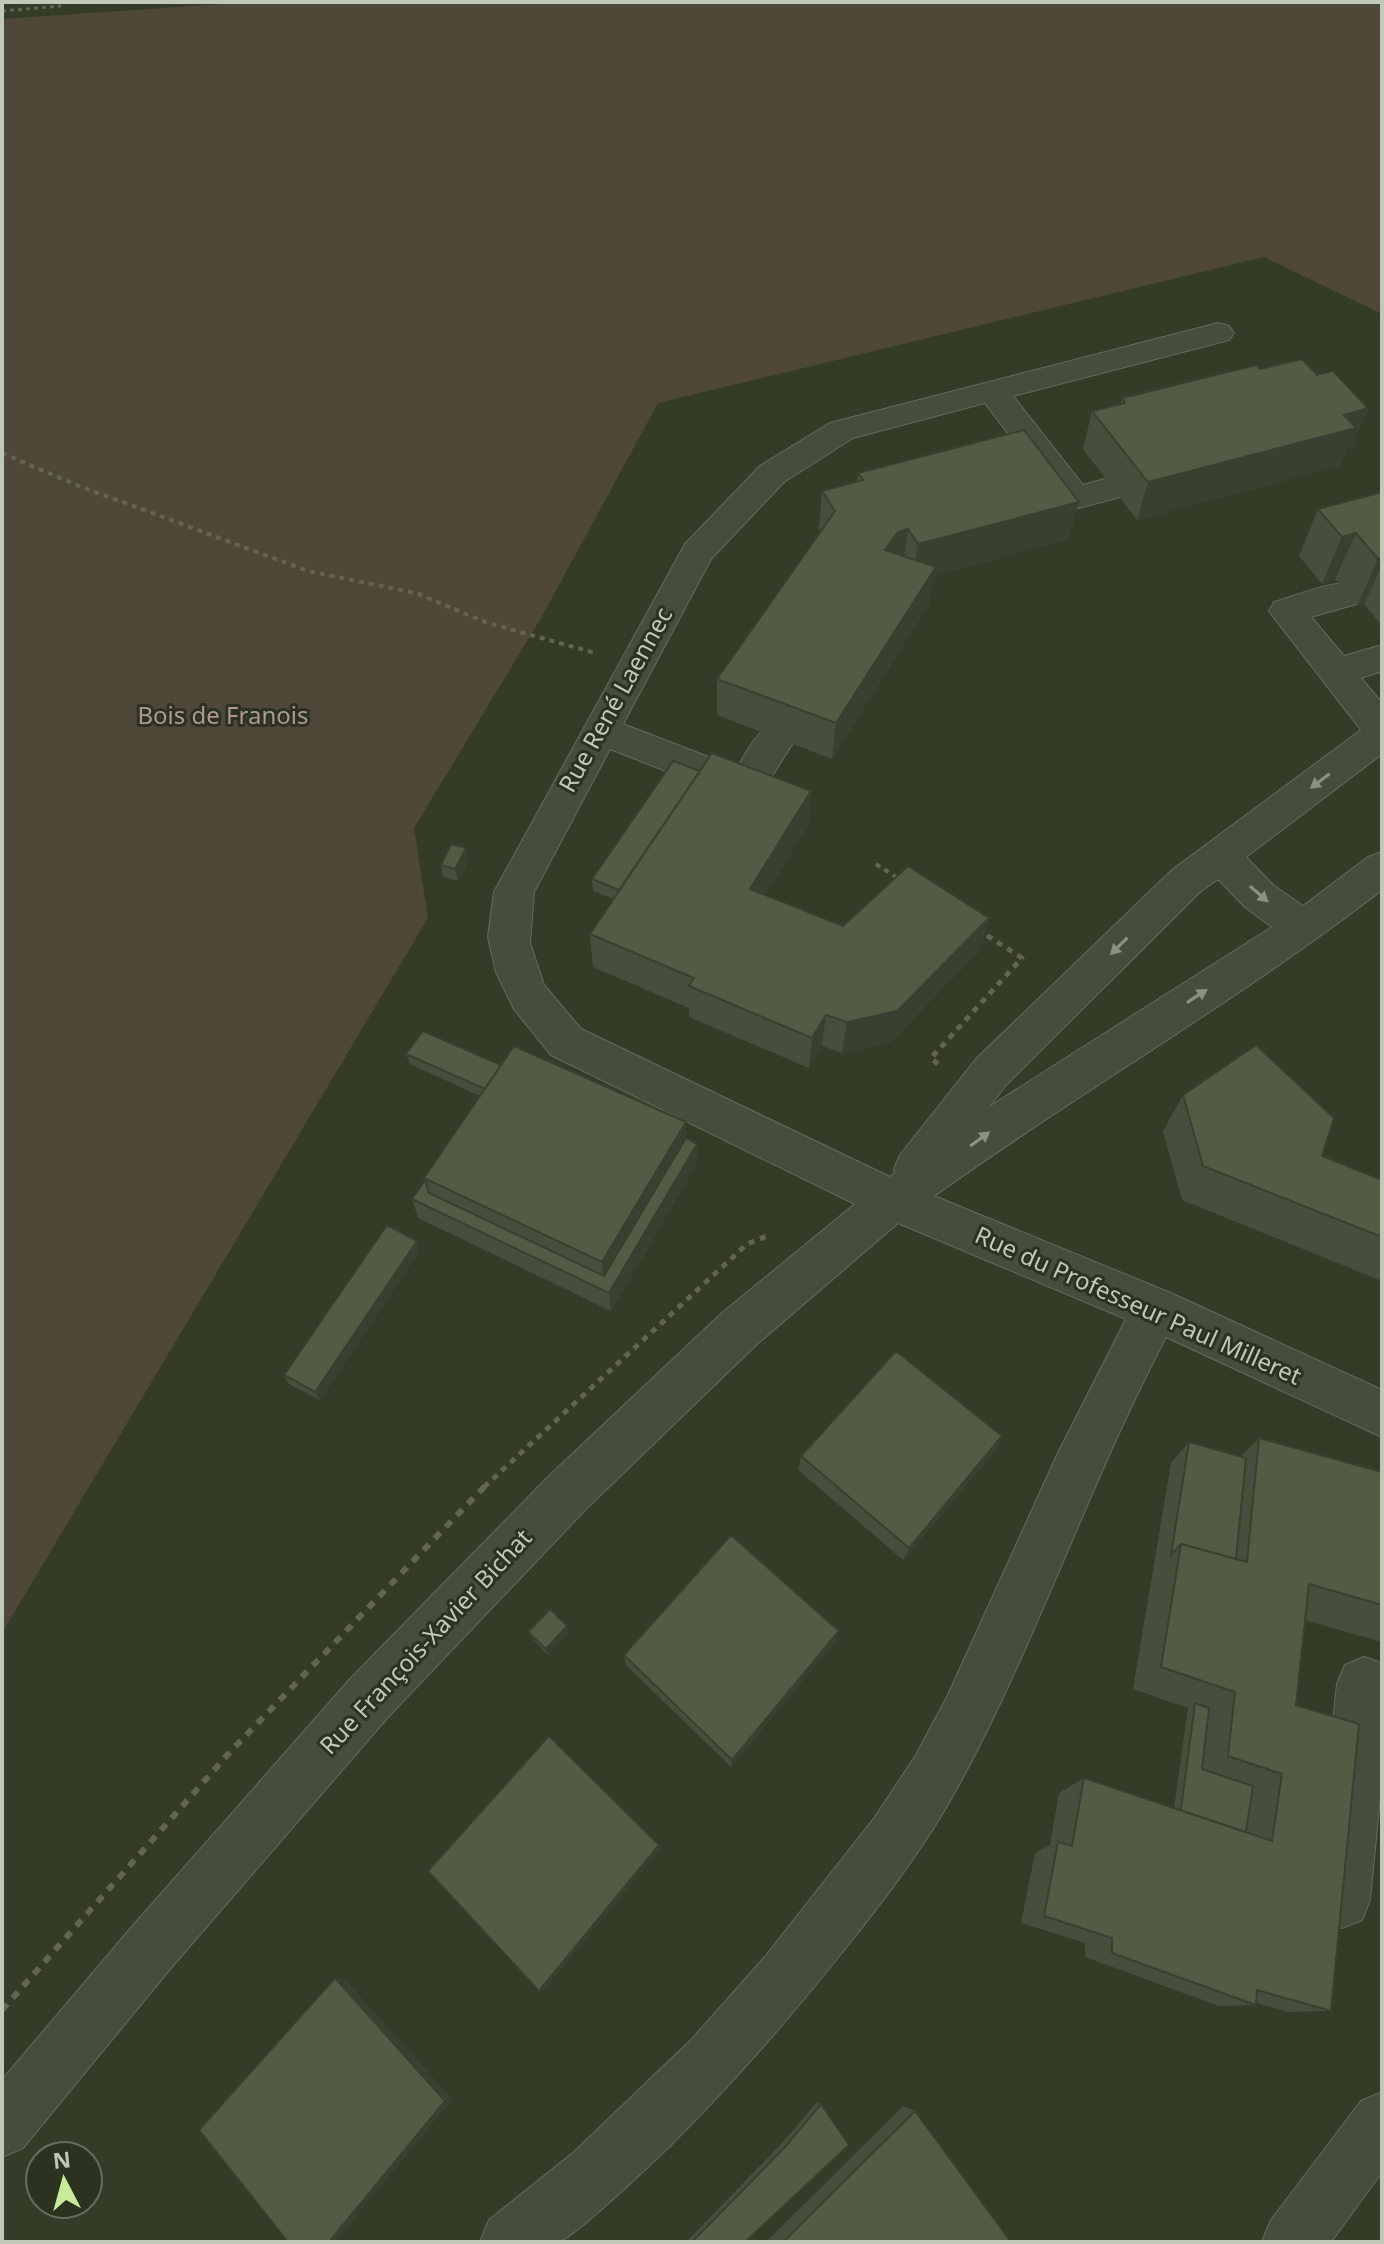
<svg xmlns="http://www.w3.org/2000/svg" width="1384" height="2244" viewBox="0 0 1384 2244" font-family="'Noto Sans',sans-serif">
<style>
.green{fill:#4f4738}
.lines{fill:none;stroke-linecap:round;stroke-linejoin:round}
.minor-casing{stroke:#636b5a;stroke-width:2}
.path-far3{stroke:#646453;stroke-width:3;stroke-dasharray:4 4;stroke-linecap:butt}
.path-far2{stroke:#646453;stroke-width:4;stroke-dasharray:5 5;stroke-linecap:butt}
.path-far1{stroke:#646453;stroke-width:5;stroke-dasharray:6 6;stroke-linecap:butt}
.path{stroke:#646453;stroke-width:6;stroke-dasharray:8 8;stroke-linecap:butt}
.minor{fill:#464d3c;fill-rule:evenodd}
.wall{fill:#474e3b}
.shaded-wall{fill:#3a4030}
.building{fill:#535b45;stroke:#3a4030;stroke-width:2}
.oneway{fill:#899180}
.labels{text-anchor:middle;stroke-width:6;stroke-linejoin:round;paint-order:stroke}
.street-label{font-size:24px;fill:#c0c8b8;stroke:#2b3220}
.park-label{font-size:24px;fill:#b09795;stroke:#2b3220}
</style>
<rect width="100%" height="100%" fill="#343c28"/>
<path class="green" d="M251,2H1382V314L1264,257L658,403L541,618L414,828L428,918L2,1633V19Z"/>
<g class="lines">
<defs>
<path id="minor" d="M1218,323L1229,326L1234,333L1229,340L1013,396L1083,485L1112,477L1124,480L1129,488L1124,496L1075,509L1063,506L985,403L853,438L784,482L711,559L623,724L737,768C752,745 759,718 790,728L796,738L759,797L745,802L610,749L534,892L530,943L544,985L581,1029L890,1177L895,1173L894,1169L900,1155L976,1059L1172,870L1361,730L1269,611L1274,602C1300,595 1334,578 1360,585L1365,594L1360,603L1311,617L1344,656L1382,645V671L1361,678L1382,703V754L1246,857L1273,885L1303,906L1368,857L1382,852V890C1239,1000 1081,1091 934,1196L1173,1294L1382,1390V1437L1166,1337C1088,1485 1036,1645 955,1792C925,1846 887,1896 848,1945C792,2016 732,2084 668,2148C652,2163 573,2239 558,2242C534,2244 504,2242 480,2242L489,2220L574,2152L692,2039L764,1958L875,1817L916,1755L948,1695L1057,1455L1126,1319L898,1223L756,1345L586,1509L389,1716L170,1969L23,2148L2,2157V2080L130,1929L351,1678L550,1475L722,1313L855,1204L551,1055L514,1009L496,972L488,937L494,892L685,544L760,466L830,423ZM1218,879L1245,907L1272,927L989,1107L1006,1085L1200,892Z
M1364,1657L1382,1663V1776L1370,1900L1362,1920L1342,1928L1322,1920L1314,1900L1337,1684L1345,1665Z
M1382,2092V2172L1331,2242H1262L1271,2220L1361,2101Z"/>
</defs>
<use href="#minor" class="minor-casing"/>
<path class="path-far3" d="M2,11L61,6"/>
<path class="path-far2" d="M2,453L74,484L308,571L416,593L485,622L595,653
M876,864L899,879"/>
<path class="path-far1" d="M896,877L901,880
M938,1064L931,1058L1022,958L980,931
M484,1487L747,1244L767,1236"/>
<path class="path" d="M2,2010L230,1752L486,1485"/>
<use href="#minor" class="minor"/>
</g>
<path class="wall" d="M1260,369L1317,375L1368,408L1352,447L1348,448L1340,466L1137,520L1083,449L1092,411L1120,404L1122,398Z
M858,473L1069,539L934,576L929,604L832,759L717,715V679L821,532L819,528L822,491L857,482Z
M1382,492V626L1364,604L1357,606L1335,579L1322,584L1299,556L1318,509Z
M700,771L811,791L808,826L765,895L843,926L989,918L980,951L890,1042L842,1053L822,1046L809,1068L689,1017V1008L593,967L590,934L613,899L593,891L592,879Z
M469,860L458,881L443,877L441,865Z
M406,1054L501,1065L686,1138L697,1164L611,1311L418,1218L412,1199L425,1180L424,1178L480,1096L410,1064Z
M1183,1095L1322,1156L1382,1180V1281L1182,1200L1163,1131Z
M420,1250L320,1400L289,1384L284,1375Z
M1002,1436L995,1451L903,1560L798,1470L801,1456Z
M1259,1438L1382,1472V1642L1305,1620L1296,1705L1331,2011L1288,2012L1256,2003V2005L1219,2006L1085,1957V1943L1021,1923L1035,1853L1050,1845L1059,1793L1084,1778L1174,1808L1188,1708L1133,1689L1171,1463L1189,1442L1241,1456Z
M528,1632H569L548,1655L531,1637Z
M835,1642L731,1767L626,1665L624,1655Z
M817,2102L821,2104L745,2242H686L783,2142Z
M903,2106L915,2111L1011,2242H766Z"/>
<path class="shaded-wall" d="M1368,408L1352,447L1348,448L1340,466L1137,520L1148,482L1344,415Z
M1079,502L1069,539L934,576L929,604L832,759L836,723L912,582L918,544Z
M908,529L903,567L885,550L898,532Z
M1356,533L1335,579L1322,584L1342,537Z
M1382,558V565L1364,604L1357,606L1378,559Z
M811,791L808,826L748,923L750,889Z
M466,848L469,860L458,881L455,869Z
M989,918L980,951L890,1042L842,1053L847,1022Z
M826,1015L822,1046L809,1068L812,1038Z
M686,1122V1158L606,1292L602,1262Z
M697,1144V1164L611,1311L609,1293Z
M417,1241L420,1250L320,1400L315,1392Z
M1002,1436L995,1451L903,1560L909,1548Z
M567,1626L569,1632L548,1655L546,1649Z
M839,1631L835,1642L731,1767L732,1760Z
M659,1845L660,1850L543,1991H539Z
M335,1978L345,1979L453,2099L335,2242H329Z"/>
<path class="building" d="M1302,359L1317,375L1333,371L1368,408L1344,415L1356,428L1148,482L1092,411L1125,403L1122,398L1256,365L1260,369Z
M1024,430L1079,502L918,544L908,529L898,532L885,550L936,567L836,723L717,679L835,511L822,491L863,480L858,473Z
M1382,492V558L1378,559L1356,533L1342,537L1318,509Z
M712,753L811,791L750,889L843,926L908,866L989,918L897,1011L847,1022L826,1015L812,1038L689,986L694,978L590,934Z
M673,761L700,771L619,890L592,879Z
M451,844L466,848L455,869L441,865Z
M423,1031L501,1065L485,1089L406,1054Z
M1256,1045L1334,1118L1322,1156L1382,1180V1237L1203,1166L1183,1095Z
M514,1046L686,1122L602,1262L424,1178Z
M686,1138L697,1144L609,1293L412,1199L425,1180L429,1193L604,1276Z
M387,1225L417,1241L315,1392L284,1375Z
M896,1351L1002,1436L909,1548L801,1456Z
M1259,1438L1382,1472V1605L1309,1584L1296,1705L1359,1724L1331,2011L1257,1990L1256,2005L1112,1953V1938L1044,1916L1058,1842L1072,1846L1084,1778L1272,1841L1282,1774L1228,1756L1235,1692L1161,1667L1181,1544L1247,1562Z
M1189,1442L1246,1458L1236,1559L1181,1544L1171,1555Z
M731,1535L839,1631L732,1760L624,1655Z
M550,1609L567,1626L546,1649L528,1632Z
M1195,1703L1209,1708L1202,1769L1253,1786L1246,1832L1180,1810L1181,1809Z
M549,1736L659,1845L539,1991L428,1871Z
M335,1978L445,2101L329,2242H288L199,2130Z
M821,2104L849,2145L745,2242H692L786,2146Z
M915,2111L1011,2242H783Z"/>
<defs><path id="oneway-solid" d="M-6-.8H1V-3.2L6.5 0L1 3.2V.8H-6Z" transform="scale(2)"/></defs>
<g class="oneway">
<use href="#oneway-solid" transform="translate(1320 781) rotate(143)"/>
<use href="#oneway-solid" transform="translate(1259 894) rotate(41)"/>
<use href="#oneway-solid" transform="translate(1119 946) rotate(135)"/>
<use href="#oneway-solid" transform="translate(1197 996) rotate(-33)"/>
<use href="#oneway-solid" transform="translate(980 1139) rotate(-36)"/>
</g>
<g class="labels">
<g class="street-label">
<text transform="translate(616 700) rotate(-61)" y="8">Rue René Laennec</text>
<text transform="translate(1138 1306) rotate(24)" y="8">Rue du Professeur Paul Milleret</text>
<text transform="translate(426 1642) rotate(-47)" y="8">Rue François-Xavier Bichat</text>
</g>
<g class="park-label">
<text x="223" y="724">Bois de Franois</text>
</g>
</g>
<rect width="1384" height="2244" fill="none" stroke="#c0c8b8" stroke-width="8"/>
<g transform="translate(64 2180) rotate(354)"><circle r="38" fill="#2b3220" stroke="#676e5d" stroke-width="2"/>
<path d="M0-6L14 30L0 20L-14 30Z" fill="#c7eb99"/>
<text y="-12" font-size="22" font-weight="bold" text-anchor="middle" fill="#c0c8b8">N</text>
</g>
</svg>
